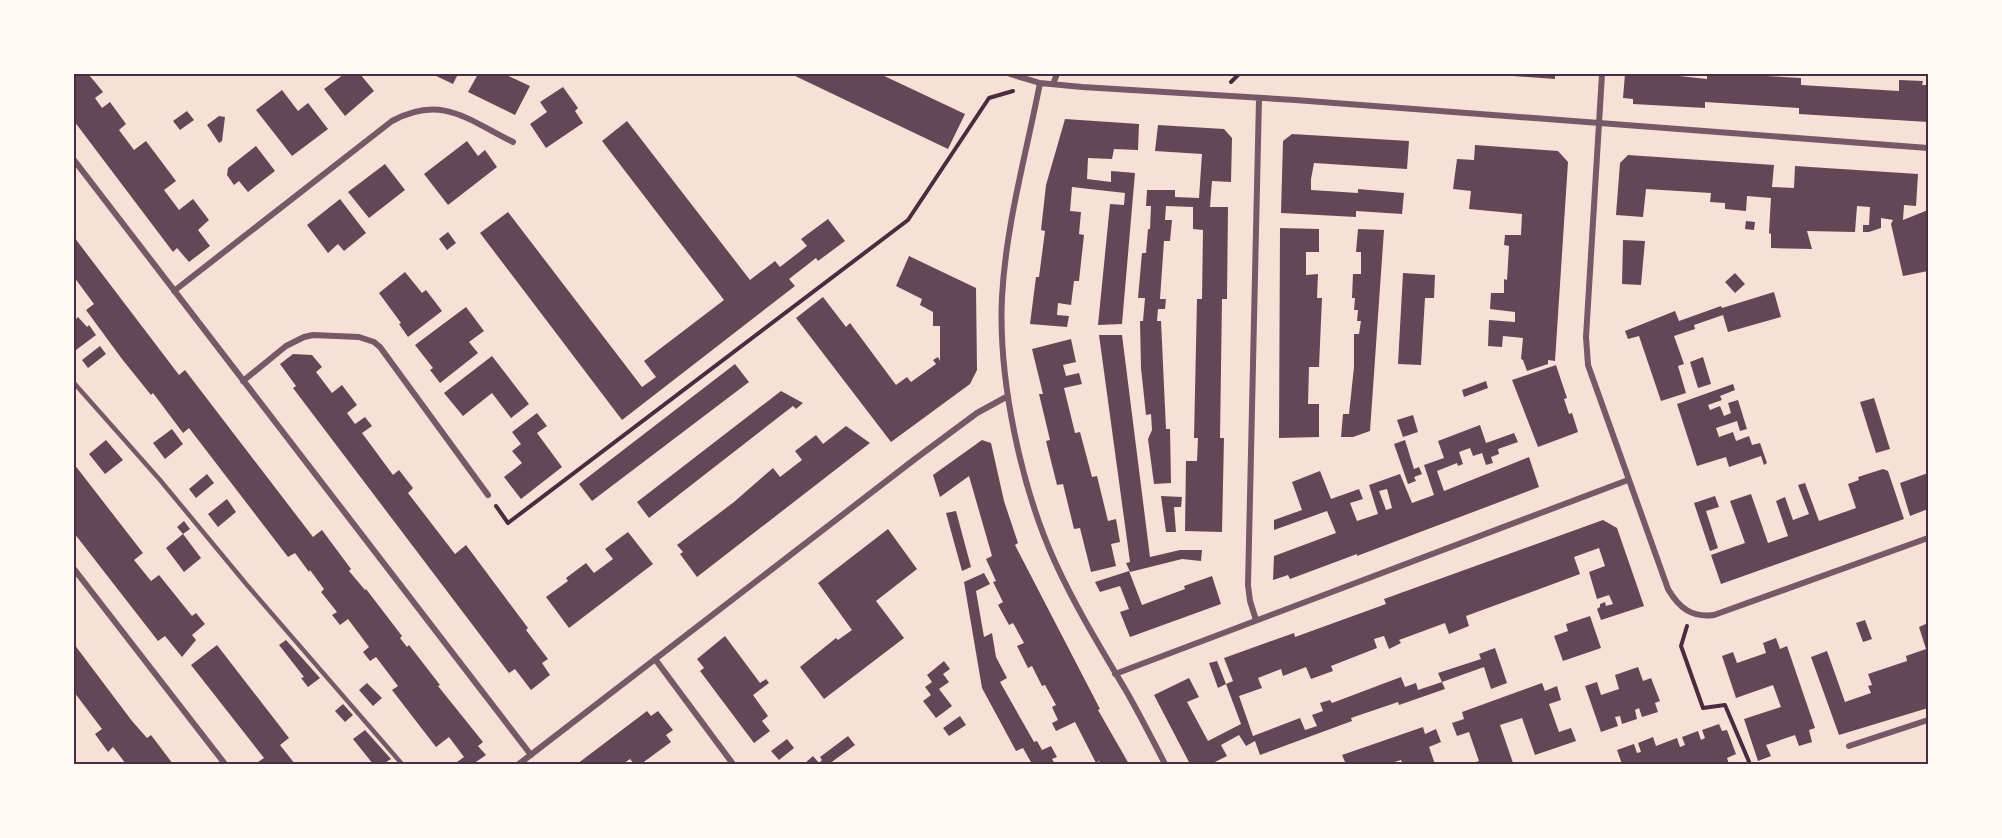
<svg xmlns="http://www.w3.org/2000/svg" width="2002" height="838" viewBox="0 0 2002 838" font-family="Merriweather,serif">
<style>
.building{fill:#644757;fill-rule:evenodd}
.lines{fill:none;stroke-linecap:round;stroke-linejoin:round}
.path{stroke:#4a2c40;stroke-width:4}
.service{stroke:#755966;stroke-width:4.5}
.minor{stroke:#755966;stroke-width:6}
.neatline{fill:none;stroke:#4a2c40;stroke-width:2}
</style>
<rect width="100%" height="100%" fill="#f7e1d7"/>
<path class="building" d="M74,74H88L95,82L103,92L95,98L102,108L110,102L126,124L119,130L134,150L146,141L176,181L164,190L179,210L193,199L209,220L198,230L210,246L189,262L177,248L173,252L74,121Z
M344,74H360L374,91L345,116L324,89Z
M432,74H458L453,84Z
M478,74H504L530,86L515,115L468,92Z
M791,74H880L965,114L948,149Z
M1500,74H1555V79L1500,75Z
M1625,74H1661L1707,79V74H1731L1801,78V85L1899,91V80L1923,81L1922,85H1928V122L1799,114V108L1705,102V108L1633,104V99L1623,98Z
M563,87L578,108L575,111L583,123L546,148L530,124L547,112L540,102Z
M282,90L298,111L308,103L328,129L292,156L256,110Z
M187,111L194,120L180,130L173,121Z
M219,116L225,117L222,141L219,143L207,125Z
M1065,119L1139,124L1138,150L1114,149L1112,159L1088,158L1087,179L1111,182V171L1135,173L1122,324L1098,325L1110,204L1124,205L1125,193L1072,187L1070,211L1081,212L1079,234L1084,235L1079,281H1074L1071,305L1058,303L1057,315L1069,316L1067,327L1030,324L1036,277H1039L1045,231L1041,230L1046,185Z
M627,121L750,280L775,261L780,267L807,246L801,239L828,219L845,241L818,261L816,258L789,279L795,286L622,420L480,233L508,212L642,387L656,377L644,361L724,300L602,141Z
M1158,125L1224,129L1232,138L1231,182L1212,181L1210,207H1228L1227,299H1222L1220,438H1224L1222,532L1185,531L1186,461H1197L1198,438H1194L1197,299H1202L1203,230L1193,229V207L1166,206L1165,220H1172L1170,241H1164L1160,299H1166L1165,309H1158L1157,321H1161L1166,429H1170L1171,483L1154,484L1148,439L1152,430L1151,414L1146,415L1141,368L1140,321H1143L1145,298H1138L1142,253H1146L1148,229H1150L1151,206H1146L1147,190H1175V197L1199,198L1202,154L1155,151Z
M1292,134L1409,141L1407,169L1314,163L1311,179V190L1358,193V189L1404,193L1402,214L1356,211V217L1281,213L1283,141Z
M467,141L478,156L485,150L497,167L448,205L424,174Z
M1475,145L1558,151L1568,162L1555,361L1548,360V364L1527,371L1523,360L1521,359L1523,338L1503,336L1502,347L1488,346L1489,320L1515,322V312L1490,309L1491,293H1504V279L1507,280L1509,246L1504,245L1505,235H1521L1522,214L1469,209L1471,191L1453,189L1457,159L1474,160Z
M256,146L275,171L248,192L239,181L234,185L227,175L228,168Z
M1628,155L1774,165L1772,187L1794,188L1795,166L1918,174L1916,206L1904,205L1903,220L1928,210V271L1903,276L1891,224L1893,220L1881,218V228L1869,232H1863V225H1869L1870,207L1857,206L1855,232L1807,231L1812,249L1771,248V234L1769,233L1771,198L1747,196L1746,211L1725,209V203L1710,202L1711,193L1646,189L1643,217L1616,215L1620,163Z
M385,164L405,190L369,218L348,192Z
M340,199L366,233L344,251L338,244L328,253L307,225Z
M1746,221L1755,222L1754,230L1745,229Z
M1280,228L1319,229V252H1306V275L1318,274L1317,298H1322L1319,367H1309L1308,404H1319V437L1279,438Z
M1358,229L1384,230L1370,431L1353,437H1341L1343,414H1349L1354,367V334H1359L1361,321H1357L1358,310H1354L1355,298H1352L1353,274H1361V252H1356Z
M448,232L456,243L447,250L439,239Z
M74,237L179,375L185,370L313,537L322,530L351,569L349,571L365,590L366,589L402,636L400,638L407,647L409,645L440,685L438,686L483,742L478,746L486,755L473,764H459L457,762L464,757L449,737L436,747L392,690L398,686L376,657L370,661L363,652L369,647L348,619L340,625L332,615L337,612L321,592L324,589L310,570L309,572L295,553L288,557L189,428L183,433L153,393L151,395L122,359L86,310L94,304L74,277Z
M1623,240L1645,241L1641,285L1622,284Z
M909,256L976,288L977,370L970,384L891,442L796,318L823,297L846,327L850,323L896,385L907,377L911,382L936,364L933,360L938,357L940,361V326H933V312L920,305L922,299L896,286Z
M405,272L422,293L426,290L442,311L408,337L399,324L401,323L379,293Z
M1403,273L1435,275L1434,298H1425L1421,365L1398,364Z
M1735,273L1745,284L1735,293L1725,282Z
M1774,292L1781,317L1728,332L1723,315L1694,325L1695,329L1674,336L1684,364L1678,366L1686,393L1661,401L1639,336L1628,339L1625,331L1675,311L1679,321L1721,306L1722,308Z
M466,307L484,331L469,342L478,353L440,383L430,370L433,368L415,345Z
M78,317L87,327L89,325L96,335L76,350L74,347V321Z
M1099,335H1122L1150,557L1180,550H1202L1201,561L1182,559L1130,572L1126,563L1130,562Z
M1071,339L1076,362L1063,365L1066,376L1079,373L1082,384L1064,388L1075,433L1080,432L1092,477L1097,476L1108,521L1116,519L1120,542L1111,544L1116,566L1091,572L1080,528L1074,529L1063,484L1057,485L1046,441L1050,440L1039,394H1043L1032,349Z
M100,346L106,354L88,368L82,360Z
M293,354L312,355L322,367L316,372L332,393L342,385L357,405L347,413L355,424L365,417L372,426L362,433L393,475L399,470L413,488L408,493L455,554L466,545L528,628L526,630L548,659L542,663L550,675L531,690L515,669L509,673L293,388L296,386L280,364Z
M492,356L529,404L511,418L492,393L463,416L444,393Z
M1703,357L1711,384L1698,388L1690,362Z
M735,364L749,382L592,501L579,484Z
M1556,365L1567,398L1564,399L1569,414L1572,413L1578,432L1538,447L1512,380Z
M1486,381L1488,388L1464,397L1462,390Z
M1733,384L1735,390L1720,396L1722,400L1708,405L1710,410L1720,406L1724,416L1731,413L1728,403L1738,400L1747,429L1740,431L1737,421L1716,428L1719,437L1733,432L1736,441L1749,436L1752,445L1760,443L1767,463L1764,465L1761,456L1729,467L1726,457L1697,466L1677,404Z
M781,391L803,403L796,409L793,406L649,518L637,502Z
M1874,398L1890,449L1876,453L1860,402Z
M537,413L547,426L537,433L562,467L521,499L504,477L522,463L512,451L521,444L512,432Z
M1413,415L1418,432L1403,437L1397,420Z
M1480,425L1486,443L1514,433L1518,442L1498,449L1499,454L1491,457L1493,463L1486,465L1482,453L1473,456L1470,448L1459,452L1463,464L1458,466L1457,463L1437,471L1444,491L1529,457L1539,487L1357,556V554L1290,579L1288,575L1273,580L1274,556L1336,533L1327,511L1274,530V520L1302,510L1292,482L1320,471L1331,499L1359,489L1363,499L1350,503L1357,521L1378,514L1369,485L1400,474L1412,503L1434,495L1424,465L1444,458L1438,441ZM1387,489L1392,508L1386,510L1379,491Z
M846,426L870,443L697,577L680,554L683,552L677,545L734,502L773,468L780,477L802,460L795,451L816,435L823,444Z
M172,429L183,444L165,459L153,443Z
M106,440L123,460L105,474L89,454Z
M982,440L991,443L1004,501L1018,543L1015,545L1100,709L1098,710L1129,764H1101L1099,761L1096,763L1075,722L1056,731L1052,723L1058,720L1052,707L1056,705L1045,685L1042,686L1032,666L1028,668L1017,646L1024,643L1013,623L1009,625L998,605L1003,602L993,582L996,581L986,559L992,556L969,476L940,497L933,475Z
M1405,440L1414,469L1419,467L1422,474L1414,477L1416,481L1408,484L1394,444Z
M74,464L143,553L134,560L151,581L159,575L192,616L196,613L205,624L192,635L196,640L182,657L165,636L158,641L74,533Z
M1883,469L1888,471L1904,519L1721,584L1711,555L1745,543L1730,501L1751,494L1768,543L1788,536L1776,501L1785,497L1793,520L1809,514L1798,485L1805,483L1819,521L1856,508L1848,484L1859,480L1858,477Z
M1928,473V509L1910,516L1900,483Z
M207,474L214,483L196,498L189,489Z
M1161,496L1182,497L1181,507H1174L1176,532H1166Z
M1715,496L1719,507L1706,511L1718,548L1710,551L1694,503Z
M227,499L236,512L218,527L208,514Z
M956,511L971,567L962,571L946,513Z
M1603,520L1617,528L1644,606L1601,620L1597,609L1600,607V604L1605,602L1606,606L1613,604L1609,595L1597,599L1589,572L1605,566L1599,548L1574,557L1580,574L1466,616L1469,626L1449,634L1445,623L1399,640L1401,643L1389,649L1384,636L1374,639L1377,648L1331,666L1333,671L1311,679L1306,667L1283,676L1281,669L1258,678L1262,688L1239,696L1253,736L1300,718L1305,730L1317,726L1312,715L1323,711L1320,703L1330,700L1332,703L1401,677L1405,687L1416,683L1418,690L1442,682L1445,689L1399,705L1398,702L1351,718L1352,721L1260,755L1255,741L1246,746L1239,735L1221,745L1227,756L1211,764H1190L1154,695L1189,678L1199,697L1187,702L1208,741L1241,724L1226,684L1233,681L1224,658L1294,633L1295,637L1386,604L1384,599Z
M184,521L190,529L183,534L201,558L184,572L166,548L183,534L177,527Z
M888,529L917,569L876,601L904,638L824,699L800,667L836,638L838,640L852,630L818,583Z
M628,532L653,564L569,628L546,597L568,581L566,578L586,563L594,573L613,559L605,549Z
M1129,571L1142,605L1185,589L1184,586L1212,576L1221,604L1130,637L1120,612L1129,609L1120,586L1100,592L1095,582Z
M984,573L990,584L976,591L984,637L992,633L996,657L1007,678L1000,682L1034,742L1037,741L1042,750L1051,746L1057,757L1052,759L1055,764H1032L1023,748L1016,751L982,688L964,582Z
M1590,616L1601,648L1563,661L1554,636L1568,631L1566,624Z
M1865,620L1872,639L1863,642L1856,623Z
M1928,623V708L1839,735L1811,657L1827,651L1845,702L1871,693L1868,686L1872,685L1868,674L1907,661L1906,656L1926,649L1919,627Z
M725,636L760,683L766,679L769,683L753,695L768,716L762,721L770,731L754,743L700,671L704,668L697,659Z
M1776,638L1780,649L1787,646L1815,728L1809,730L1812,742L1799,746L1795,735L1766,745L1771,756L1758,761L1744,719L1781,707L1773,685L1736,698L1722,656L1733,652L1737,663L1766,653L1763,643Z
M286,640L320,678L308,687L301,678L304,677L279,645Z
M74,644L132,721L147,738L151,735L173,764H126L113,747L108,752L95,734L102,729L74,692Z
M217,645L289,738L280,745L295,764H255L264,758L191,665Z
M1495,648L1507,683L1491,689L1484,667L1442,682L1438,673L1481,659L1479,654Z
M944,661L950,669L943,674L949,682L939,689L952,706L936,718L923,701L931,695L925,687L932,682L927,675Z
M1217,661L1226,684L1218,688L1209,663Z
M1638,667L1643,681L1651,678L1660,701L1655,703L1658,712L1642,717L1639,708L1635,710L1637,719L1622,724L1620,716L1615,717L1618,726L1601,732L1585,686L1597,682L1601,695L1619,689L1615,675Z
M367,683L382,698L373,706L359,690Z
M1542,683L1545,691L1557,686L1561,700L1549,704L1559,732L1571,728L1576,741L1535,755L1522,718L1500,725L1513,763L1469,764L1479,761L1469,732L1457,736L1452,723L1464,719L1462,712Z
M343,704L353,715L345,722L335,711Z
M647,711L651,716L658,711L673,730L666,735L671,742L641,764H634L630,759L623,764H577Z
M960,716L966,725L949,736L943,728Z
M1719,724L1722,731L1727,730L1736,754L1727,758L1729,764H1622L1617,750L1634,744L1637,753L1641,752L1638,743L1653,737L1656,746L1677,738L1680,747L1685,745L1682,737L1698,731L1701,740L1705,738L1702,730Z
M1423,727L1425,734L1436,729L1441,742L1429,747L1435,764H1403L1401,760L1388,764H1339L1345,762L1342,755Z
M365,730L391,759L383,764H373L353,739Z
M848,736L855,745L829,764H804L813,756L819,763L822,760L820,757Z
M787,739L794,748L779,760L771,751Z"/>
<g class="lines">
<path class="path" d="M1231,82L1239,74
M496,506L508,523L908,220L989,98L1013,91
M1687,626L1681,646L1703,708L1725,705L1750,764"/>
<path class="service" d="M74,383L160,480L247,585L402,764"/>
<path class="minor" d="M1010,74L1040,83L1082,87L1295,100L1928,148
M1602,74L1586,337L1588,365L1668,589C1679,608 1692,618 1714,615L1928,538
M1040,83C1026,155 1006,224 1002,297C998,379 1021,487 1055,562C1075,606 1100,647 1125,689C1139,713 1152,739 1165,764
M1053,84L1057,74
M74,160L531,755
M174,291L392,121C442,94 468,120 513,142
M243,381L286,346L304,337L313,335L359,337L374,342L380,347L488,495
M74,569L225,764
M1256,620L1250,601L1248,585L1259,99
M655,659L733,764
M1115,674L1628,480
M1849,746L1928,720
M519,764L915,459L977,413L1008,396"/>
</g>
<rect width="2002" height="838" fill="none" stroke="#fffaf5" stroke-width="150"/>
<rect x="75" y="75" width="1852" height="688" class="neatline"/>
</svg>
